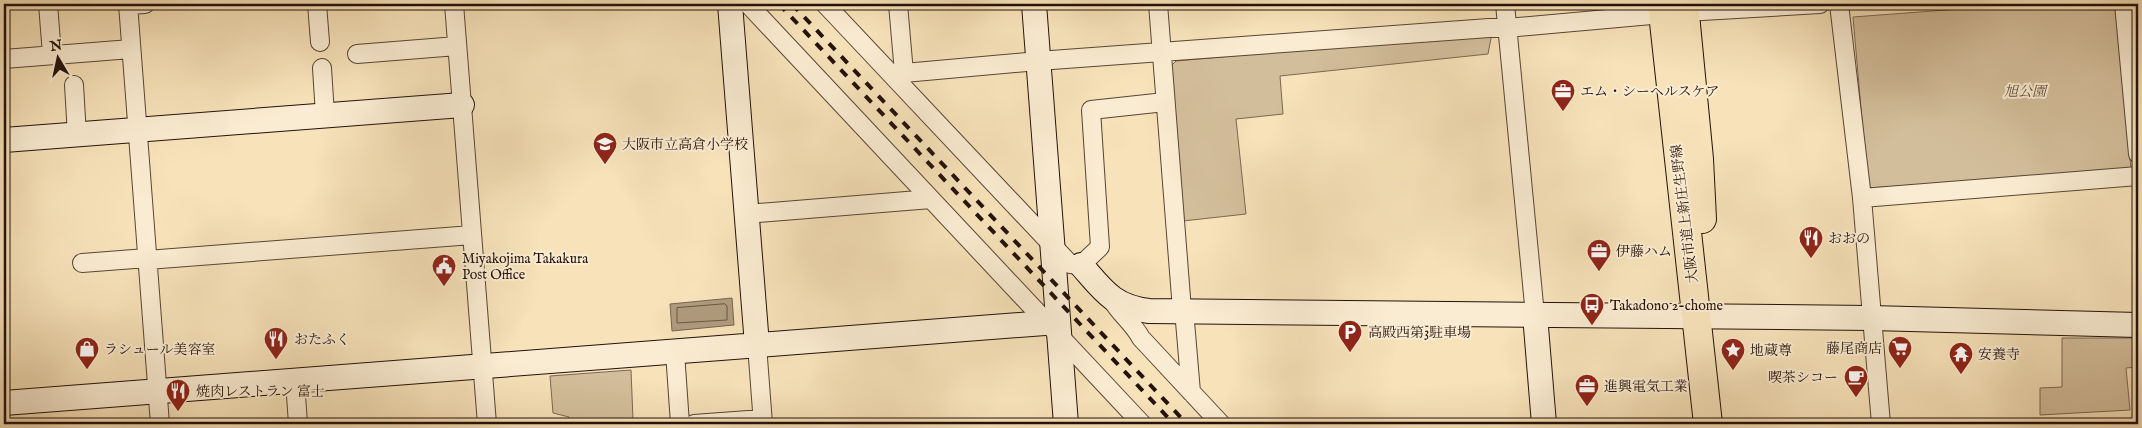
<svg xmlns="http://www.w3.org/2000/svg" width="2142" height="428" viewBox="0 0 2142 428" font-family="'IM FELL English','Noto Serif JP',serif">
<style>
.green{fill:#d3be9b;stroke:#7b6853}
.water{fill:#af9b7e;stroke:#776450}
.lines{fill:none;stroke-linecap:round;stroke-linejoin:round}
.shore{stroke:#695644;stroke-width:1}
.street-casing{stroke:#584536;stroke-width:20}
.secondary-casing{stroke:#23110b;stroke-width:26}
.primary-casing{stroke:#23110b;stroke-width:30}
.street{stroke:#faecd2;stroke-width:18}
.secondary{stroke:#faecd2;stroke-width:24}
.primary{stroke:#f7e2b9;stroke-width:28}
.rail{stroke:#23110b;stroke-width:4;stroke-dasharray:9 9;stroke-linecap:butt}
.labels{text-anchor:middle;stroke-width:4;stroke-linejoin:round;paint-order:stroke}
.poi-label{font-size:14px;fill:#23110b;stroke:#faecd2;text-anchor:start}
.park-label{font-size:14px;font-style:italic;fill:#614e3d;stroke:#faecd2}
.street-label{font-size:14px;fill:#23110b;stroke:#faecd2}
</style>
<rect width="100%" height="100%" fill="#f7e2b9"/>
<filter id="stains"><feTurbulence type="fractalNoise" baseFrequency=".004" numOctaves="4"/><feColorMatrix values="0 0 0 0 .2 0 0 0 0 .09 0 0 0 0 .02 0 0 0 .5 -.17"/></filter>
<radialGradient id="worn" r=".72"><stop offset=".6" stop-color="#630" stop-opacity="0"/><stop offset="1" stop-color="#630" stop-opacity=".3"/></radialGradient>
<path class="green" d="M2026,4H2119L2131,171L1868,188L1853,17Z
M1492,33L1488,54L1280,76L1283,114L1236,119L1246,214L1183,221L1167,70L1176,61Z
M2062,338H2132L2138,344V367L2126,368L2130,410L2040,415V388L2062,387Z
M631,370L633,420L570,424L569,417L553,413L550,376Z"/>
<path class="water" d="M732,298L734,325L672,331L670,304Z"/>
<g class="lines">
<path class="shore" d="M725,304L727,306V320L677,323V308Z"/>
<defs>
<path id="street" d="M48,4L52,55
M128,4L160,424
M317,4L320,42
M454,4L487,424
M748,4L1142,424
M825,4L1070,264L1081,265L1100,247L1091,110L1165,102
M898,4L904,73
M1158,4L1182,310
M1505,4L1535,315
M1839,4L1862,198L1881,424
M2124,4L2138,154
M128,5L145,4
M357,54L457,46
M4,59L131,49
M322,68L325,115
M895,77L904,73L1038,61L1489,28H1507L1685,12L1820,4
M74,85L77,135
M1862,198L2138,176
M746,214L931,199
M147,260L472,235
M82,263L147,258
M1112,300C1120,314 1133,323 1141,338L1221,424
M1184,310L1191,392
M757,345L763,424
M675,352L680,424
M295,381L298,424
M694,424L762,419"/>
<path id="secondary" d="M730,4L757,345
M1034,4L1066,424
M4,140L462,105
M1081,265C1103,290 1113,307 1149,311L1871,318L2138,325
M1535,315L1544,424
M4,403L1058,322"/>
<path id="primary" d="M1662,4L1708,424
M1684,4L1699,159L1702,219"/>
</defs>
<use href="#street" class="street-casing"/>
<use href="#secondary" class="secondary-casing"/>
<use href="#primary" class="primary-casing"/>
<use href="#street" class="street"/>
<use href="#secondary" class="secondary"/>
<use href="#primary" class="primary"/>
<path class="rail" d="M779,4L1174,424
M792,4L1187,424"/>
</g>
<defs>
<symbol id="office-pin" viewBox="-11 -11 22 30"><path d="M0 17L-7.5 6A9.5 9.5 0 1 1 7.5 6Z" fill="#8f2418" stroke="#faecd2"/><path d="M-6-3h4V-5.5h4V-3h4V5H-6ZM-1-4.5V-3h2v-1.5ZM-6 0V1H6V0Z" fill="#fff"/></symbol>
<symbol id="school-pin" viewBox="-11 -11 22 30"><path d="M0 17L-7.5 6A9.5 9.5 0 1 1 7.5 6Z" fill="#8f2418" stroke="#faecd2"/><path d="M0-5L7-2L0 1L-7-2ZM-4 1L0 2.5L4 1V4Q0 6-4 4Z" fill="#fff"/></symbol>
<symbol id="restaurant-pin" viewBox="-11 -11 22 30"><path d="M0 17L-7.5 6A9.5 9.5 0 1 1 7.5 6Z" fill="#8f2418" stroke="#faecd2"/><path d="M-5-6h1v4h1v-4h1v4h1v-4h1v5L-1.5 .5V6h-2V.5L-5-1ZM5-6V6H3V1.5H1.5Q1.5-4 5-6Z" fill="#fff"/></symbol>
<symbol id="civic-pin" viewBox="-11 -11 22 30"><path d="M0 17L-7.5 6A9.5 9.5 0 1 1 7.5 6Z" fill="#8f2418" stroke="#faecd2"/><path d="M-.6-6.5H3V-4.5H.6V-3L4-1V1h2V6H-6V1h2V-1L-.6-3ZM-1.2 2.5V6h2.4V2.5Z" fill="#fff"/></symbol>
<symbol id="bus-pin" viewBox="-11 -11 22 30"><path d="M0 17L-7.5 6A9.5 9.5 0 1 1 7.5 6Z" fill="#8f2418" stroke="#faecd2"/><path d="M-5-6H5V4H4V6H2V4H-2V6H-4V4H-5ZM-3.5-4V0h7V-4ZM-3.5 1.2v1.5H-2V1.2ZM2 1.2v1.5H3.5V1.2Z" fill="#fff"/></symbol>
<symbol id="parking-pin" viewBox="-11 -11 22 30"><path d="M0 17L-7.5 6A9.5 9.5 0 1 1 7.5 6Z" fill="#8f2418" stroke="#faecd2"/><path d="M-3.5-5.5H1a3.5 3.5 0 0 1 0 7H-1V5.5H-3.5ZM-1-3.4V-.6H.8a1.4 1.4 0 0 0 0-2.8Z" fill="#fff"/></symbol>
<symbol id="supermarket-pin" viewBox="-11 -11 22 30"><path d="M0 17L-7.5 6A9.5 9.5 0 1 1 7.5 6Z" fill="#8f2418" stroke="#faecd2"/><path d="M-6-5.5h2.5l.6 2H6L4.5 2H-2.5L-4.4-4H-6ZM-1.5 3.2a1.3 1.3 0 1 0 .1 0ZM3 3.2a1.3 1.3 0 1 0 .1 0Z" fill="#fff"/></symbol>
<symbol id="shop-pin" viewBox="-11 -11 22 30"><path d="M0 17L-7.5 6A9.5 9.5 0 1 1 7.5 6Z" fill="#8f2418" stroke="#faecd2"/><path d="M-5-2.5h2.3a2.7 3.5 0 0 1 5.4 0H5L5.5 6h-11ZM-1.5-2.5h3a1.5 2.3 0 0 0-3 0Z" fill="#fff"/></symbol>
<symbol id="sight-pin" viewBox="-11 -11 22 30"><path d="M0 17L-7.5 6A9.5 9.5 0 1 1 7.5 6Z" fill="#8f2418" stroke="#faecd2"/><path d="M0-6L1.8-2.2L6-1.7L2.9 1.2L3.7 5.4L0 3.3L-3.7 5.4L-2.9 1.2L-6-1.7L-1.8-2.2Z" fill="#fff"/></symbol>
<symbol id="temple-pin" viewBox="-11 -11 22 30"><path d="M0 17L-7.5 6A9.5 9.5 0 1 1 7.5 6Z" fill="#8f2418" stroke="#faecd2"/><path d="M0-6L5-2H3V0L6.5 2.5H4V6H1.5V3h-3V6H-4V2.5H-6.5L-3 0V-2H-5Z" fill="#fff"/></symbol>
<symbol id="cafe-pin" viewBox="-11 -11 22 30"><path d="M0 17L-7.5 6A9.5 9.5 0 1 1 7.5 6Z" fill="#8f2418" stroke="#faecd2"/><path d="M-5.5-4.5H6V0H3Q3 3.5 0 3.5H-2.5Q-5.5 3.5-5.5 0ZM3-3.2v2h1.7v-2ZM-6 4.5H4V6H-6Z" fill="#fff"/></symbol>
</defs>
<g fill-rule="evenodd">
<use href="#office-pin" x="1549" y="77" width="28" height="38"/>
<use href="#school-pin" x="591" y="130" width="28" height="38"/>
<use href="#restaurant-pin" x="1797" y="224" width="28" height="38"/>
<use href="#office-pin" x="1585" y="237" width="28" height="38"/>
<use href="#civic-pin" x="430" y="252" width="28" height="38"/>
<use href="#bus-pin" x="1578" y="291" width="28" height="38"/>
<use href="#parking-pin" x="1336" y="318" width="28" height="38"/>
<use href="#restaurant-pin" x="262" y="325" width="28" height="38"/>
<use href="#supermarket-pin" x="1886" y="334" width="28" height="38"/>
<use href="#shop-pin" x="73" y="335" width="28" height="38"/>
<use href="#sight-pin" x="1719" y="336" width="28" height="38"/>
<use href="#temple-pin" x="1947" y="340" width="28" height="38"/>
<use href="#cafe-pin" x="1842" y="363" width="28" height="38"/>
<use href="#office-pin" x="1573" y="372" width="28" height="38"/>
<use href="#restaurant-pin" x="164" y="377" width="28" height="38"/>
</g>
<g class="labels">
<g class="poi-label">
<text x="1580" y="96">エム・シーヘルスケア</text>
<text x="622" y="149">大阪市立高倉小学校</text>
<text x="1828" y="243">おおの</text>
<text x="1616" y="256">伊藤ハム</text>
<text x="462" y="263">Miyakojima Takakura<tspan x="462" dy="16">Post Office</tspan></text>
<text x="1610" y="310">Takadono 2-chome</text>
<text x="1368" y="337">高殿西第3駐車場</text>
<text x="294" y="344">おたふく</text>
<text x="1882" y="353" text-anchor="end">藤尾商店</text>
<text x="104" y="354">ラシュール美容室</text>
<text x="1750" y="355">地蔵尊</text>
<text x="1978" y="359">安養寺</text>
<text x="1838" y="382" text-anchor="end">喫茶シコー</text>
<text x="1604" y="391">進興電気工業</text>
<text x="196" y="396">焼肉レストラン 富士</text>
</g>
<g class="park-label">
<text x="2025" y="96">旭公園</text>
</g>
<g class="street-label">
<text transform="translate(1684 214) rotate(-97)" y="5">大阪市道上新庄生野線</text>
</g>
</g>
<rect width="2142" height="428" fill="none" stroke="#f7e2b9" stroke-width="20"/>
<rect x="5" y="5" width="2132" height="418" fill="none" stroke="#23110b" stroke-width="2.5"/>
<rect x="10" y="10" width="2122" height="408" fill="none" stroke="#23110b"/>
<g transform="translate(58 58) rotate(351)" stroke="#faecd2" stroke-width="4" paint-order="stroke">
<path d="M0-4L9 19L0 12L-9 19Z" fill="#23110b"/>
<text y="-8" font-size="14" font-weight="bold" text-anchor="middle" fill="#23110b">N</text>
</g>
<rect width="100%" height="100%" filter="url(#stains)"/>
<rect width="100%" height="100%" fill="url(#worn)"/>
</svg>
